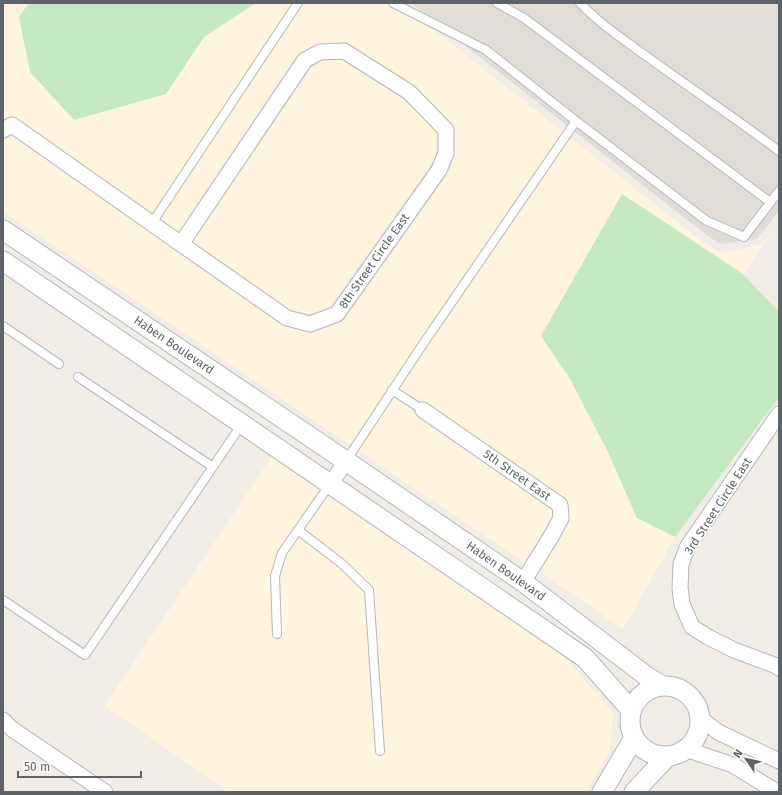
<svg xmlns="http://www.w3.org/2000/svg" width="782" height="795" viewBox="0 0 782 795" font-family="'Fira Sans',sans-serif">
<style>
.commercial{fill:#fff4dd}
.education{fill:#e1dcd5}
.green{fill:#c5eac1}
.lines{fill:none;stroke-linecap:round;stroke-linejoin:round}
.service-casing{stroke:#b4b8bc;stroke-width:10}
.minor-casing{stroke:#b4b8bc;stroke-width:17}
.tertiary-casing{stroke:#b4b8bc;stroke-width:21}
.service{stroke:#fff;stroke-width:8}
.minor{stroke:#fff;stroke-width:15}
.tertiary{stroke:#fff;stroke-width:19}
.labels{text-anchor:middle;stroke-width:3.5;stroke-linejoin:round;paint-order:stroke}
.street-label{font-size:12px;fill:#5d6368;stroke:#fff}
</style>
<rect width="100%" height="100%" fill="#f1ede6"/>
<path class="commercial" d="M3,3H29L19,17L74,119L166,94L204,37L256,3H402L405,7L695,236L716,250L723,252L761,245L775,229L743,274L622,194L541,336L570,379L608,452L637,517L675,537L623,629L540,572L560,540L569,523V505L565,498L420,398L410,412L551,509L552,516L524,562L3,211V141L12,136L282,325L309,332H314L341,322L345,319L448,174L455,153V131L452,124L413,85L348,44L342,42L318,44L297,55L178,231L17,118L7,117L3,120Z
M342,60L403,99L437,133L436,150L430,166L330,306L309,314L290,310L193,242L312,67L323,61Z
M272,456L558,650L613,713L610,751L586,792H229L105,706Z"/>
<path class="education" d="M411,3H779V211L757,239L720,244L700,230Z"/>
<path class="green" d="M29,3H256L204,37L166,94L74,120L30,72L19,17Z
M622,194L743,274L779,312V397L675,537L637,518L608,452L570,379L541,336Z"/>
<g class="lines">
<defs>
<path id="service" d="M393,3L486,50L576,121L707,221L744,237L779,191
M497,3L524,18L770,202
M580,3C598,22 620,37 642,53C687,86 734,117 779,151
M152,223L298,3
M3,326L59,364
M78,377L213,467
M392,390L423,410
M346,461L421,347L576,121
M330,484L298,530L341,563L369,590L380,751
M3,600L85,655L242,424
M277,634L275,576L282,553L298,530"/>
<path id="minor" d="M344,51L409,92L446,130V153L439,170L337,314L310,324L287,318L181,244L305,60L320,52Z
M3,130L12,125L181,244
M423,410L560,505L561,518L552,535L523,582
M779,414L688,546L681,564L680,588L682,604L692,627L708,637L734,650L774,665L779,668
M331,483L346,461
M701,718L710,726L718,732L779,761
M3,720L12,729L105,792
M688,750L733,765L777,792"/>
<path id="tertiary" d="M3,230L346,461L523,582L649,678L663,686
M3,261L585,658L631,710
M630 721a35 35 0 1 1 70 0a35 35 0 1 1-70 0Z
M602,792L634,738
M634,792L667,757"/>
</defs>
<use href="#service" class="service-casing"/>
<use href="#minor" class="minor-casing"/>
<use href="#tertiary" class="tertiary-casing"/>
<use href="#service" class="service"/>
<use href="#minor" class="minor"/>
<use href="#tertiary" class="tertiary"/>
</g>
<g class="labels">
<g class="street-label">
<text transform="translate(374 261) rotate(-55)" y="4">8th Street Circle East</text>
<text transform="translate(174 345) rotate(34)" y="4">Haben Boulevard</text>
<text transform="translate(517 475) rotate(35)" y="4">5th Street East</text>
<text transform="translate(718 506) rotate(-57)" y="4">3rd Street Circle East</text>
<text transform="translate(506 571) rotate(35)" y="4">Haben Boulevard</text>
</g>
</g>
<rect width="782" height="795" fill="none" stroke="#5d6368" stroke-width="8"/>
<g transform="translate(746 759) rotate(304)" stroke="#ffffff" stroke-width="3" paint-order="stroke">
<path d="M0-3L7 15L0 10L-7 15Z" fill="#5d6368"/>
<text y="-6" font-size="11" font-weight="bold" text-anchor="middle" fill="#5d6368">N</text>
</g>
<path d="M18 771v6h123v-6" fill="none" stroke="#5d6368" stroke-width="2"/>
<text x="24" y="771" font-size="12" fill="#5d6368" stroke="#ffffff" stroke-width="3" paint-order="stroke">50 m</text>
</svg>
